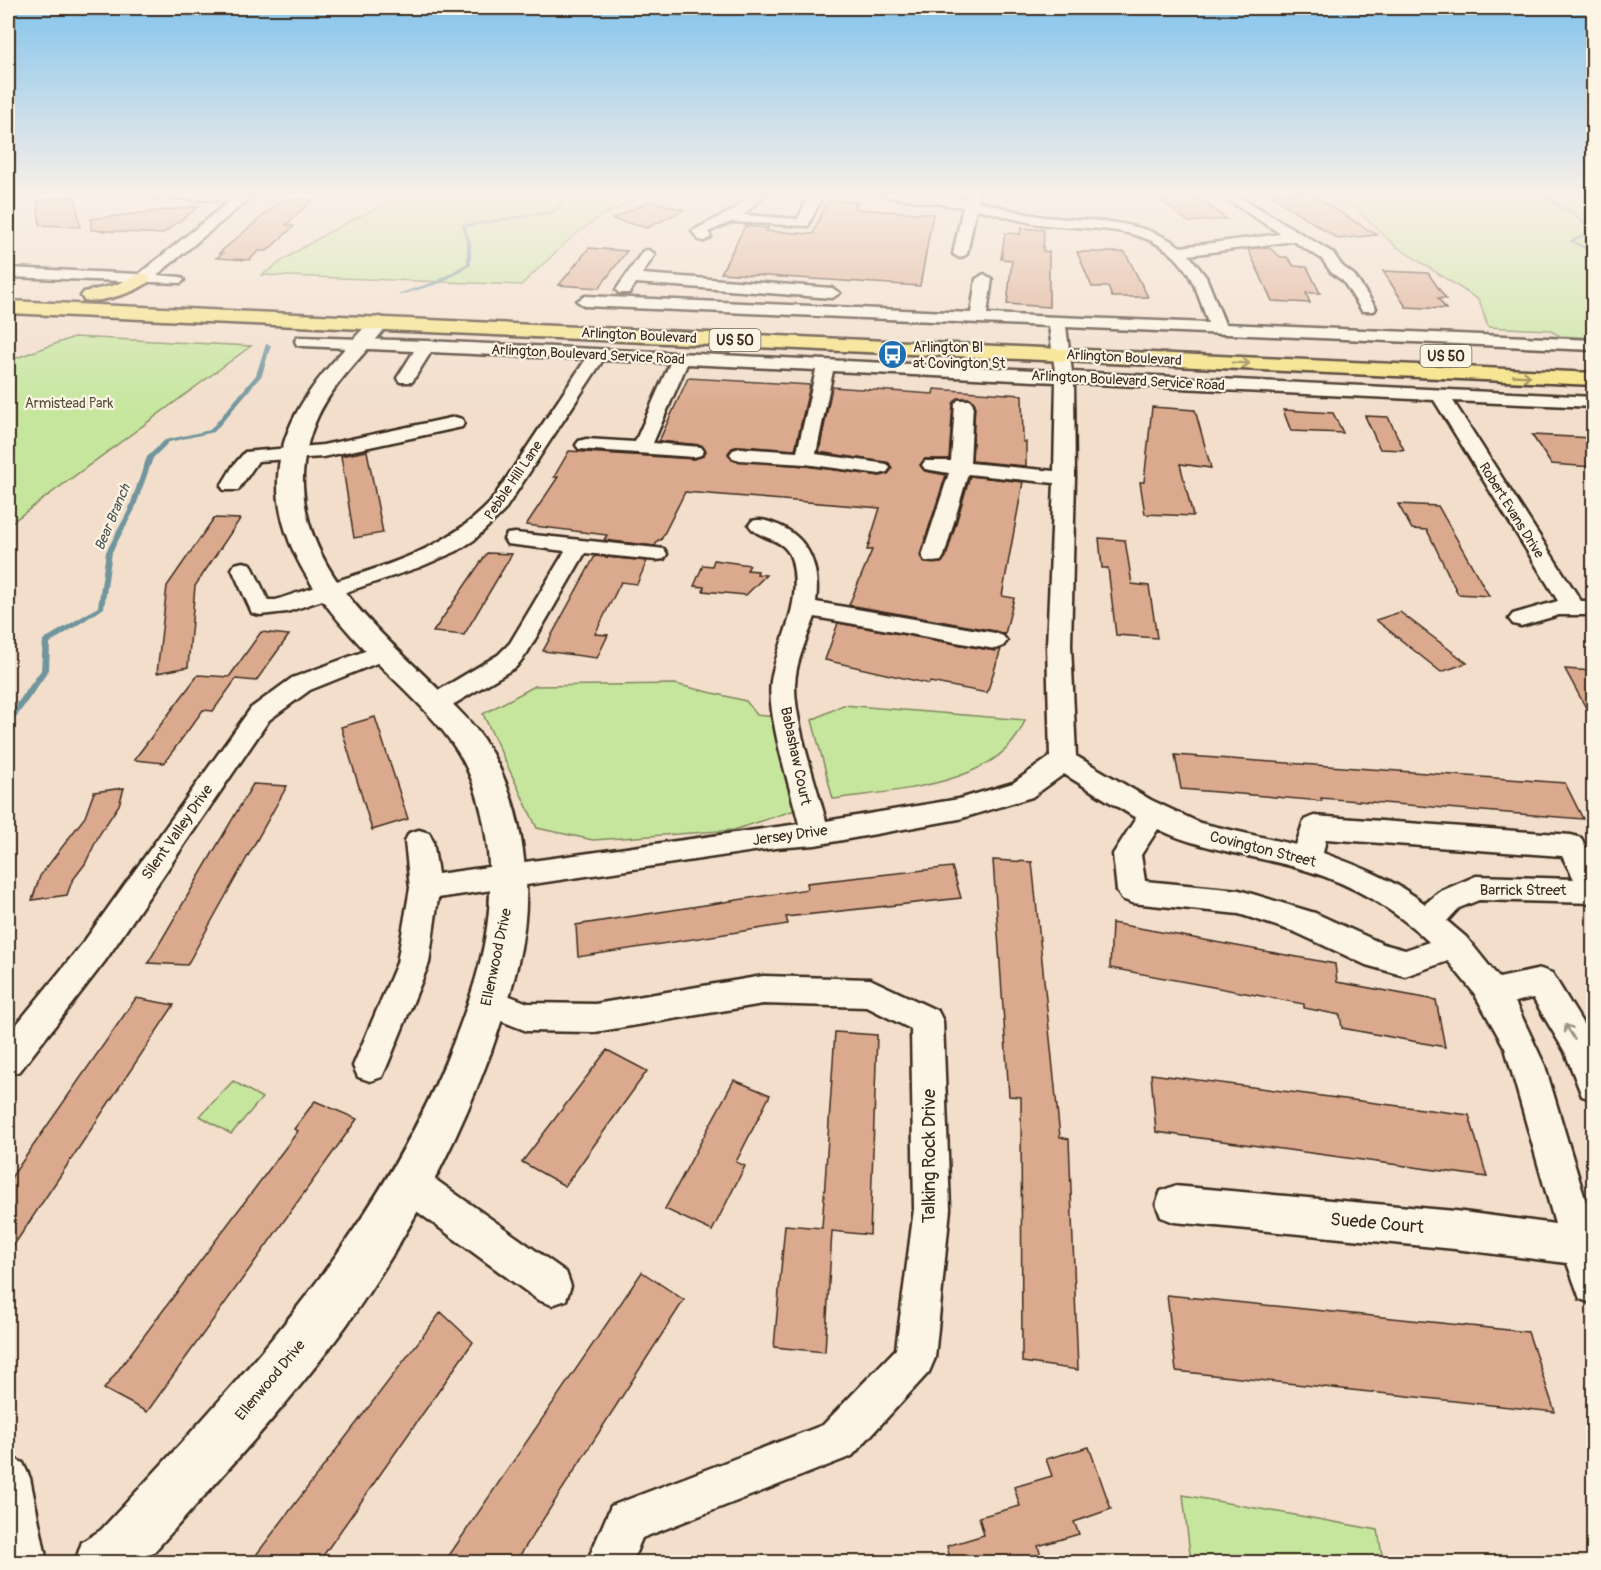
<svg xmlns="http://www.w3.org/2000/svg" width="1601" height="1570" viewBox="0 0 1601 1570" font-family="Pangolin,sans-serif">
<style>
.green{fill:#c6e69e;stroke:#80885e;stroke-width:1.5}
.lines{fill:none;stroke-linecap:round;stroke-linejoin:round}
.stream{fill:#6f959d;fill-rule:evenodd}
.building{fill:#dba98d;stroke:#3b2a1e;stroke-width:1.5}
.minor-casing{stroke:#3b2a1e;stroke-width:5}
.tertiary-casing{stroke:#3b2a1e;stroke-width:5}
.primary-casing{stroke:#3b2a1e;stroke-width:5}
.minor{fill:#fcf5e5;fill-rule:evenodd}
.tertiary{fill:#fcf5e5;fill-rule:evenodd}
.primary{fill:#f6e381;fill-rule:evenodd}
.oneway{stroke:#988650}
.oneway2{stroke:#9c9082}
.labels{text-anchor:middle;stroke-width:4.5;stroke-linejoin:round;paint-order:stroke}
.far-street-label{font-size:14px;fill:#3b2a1e;stroke:#fcf5e5}
.shield{fill:#fcf5e5;stroke:#75675a;stroke-width:1.5}
.shield-label{font-size:14px;font-weight:bold;fill:#3b2a1e}
.far-poi-label{font-size:14px;fill:#3b2a1e;stroke:#fcf5e5;text-anchor:start}
.far-park-label{font-size:14px;fill:#575038;stroke:#fcf5e5}
.far-water-label{font-size:14px;font-style:italic;fill:#505653;stroke:#fcf5e5}
.street-label{font-size:15px;fill:#3b2a1e;stroke:#fcf5e5}
.near-street-label{font-size:18px;fill:#3b2a1e;stroke:#fcf5e5}
</style>
<rect width="100%" height="100%" fill="#f2decb"/>
<filter id="ink" filterUnits="userSpaceOnUse"><feTurbulence type="fractalNoise" baseFrequency=".0167" numOctaves="2"/><feDisplacementMap in="SourceGraphic" scale="12" xChannelSelector="R" yChannelSelector="G"/><feConvolveMatrix kernelMatrix="1 2 1 2 8 2 1 2 1" color-interpolation-filters="sRGB"/></filter>
<g filter="url(#ink)">
<path class="green" d="M412,193H649L603,215L572,237L521,285L262,275C310,240 357,215 412,193Z
M1328,193H1593V338L1560,336L1549,330L1488,327L1479,300L1394,245L1354,207Z
M74,337L251,346L8,525V361Z
M675,684L746,701L757,715L775,717L795,810L734,830L593,840L537,828L483,714L535,686Z
M843,705L1025,720C1001,787 893,790 833,799L812,720Z
M233,1081L262,1098L231,1134L200,1116Z
M1183,1495L1378,1530L1383,1562H1191Z"/>
<g class="lines">
<path class="stream" d="M571,193H576L553,213L466,227L471,244V265L441,283L401,295L397,294L437,281L467,263V244L462,225L551,211Z
M1543,193H1547L1549,198L1574,212L1594,229V232L1574,241L1594,251V254L1569,241L1590,231L1572,214L1546,200Z
M266,344L271,345L262,375L214,432L169,442L153,458L134,511L112,552L104,608L50,643L49,670L17,716L8,720V714L11,712L41,670L43,640L98,607L106,552L128,511L147,457L165,440L210,430L256,375Z"/>
</g>
<path class="building" d="M1160,193H1191L1226,219L1189,222L1163,202L1170,201Z
M1267,193H1309L1377,235L1338,239Z
M75,196L80,227L40,225L37,201Z
M283,199L312,200L286,225L294,226L267,251H259L249,260L216,258L223,253H219Z
M827,200L858,202L855,209L933,214L920,286L721,273L745,226L768,228L766,231L813,234Z
M650,201L684,210L647,228L612,219Z
M200,206L162,234L91,230V219Z
M1021,228L1044,230L1043,251L1049,252V307L1007,304L1012,260L1001,259L1005,233L1020,234Z
M1268,247L1281,257H1287L1294,266L1307,267L1320,293H1306L1310,303L1272,301L1248,249Z
M589,248L627,251L599,288L559,285Z
M1077,252H1125L1148,297H1112L1108,287H1092Z
M1383,271L1428,273L1446,299L1438,298L1446,309L1406,307Z
M688,378L810,385L795,450L739,446L732,448L728,453L732,460L805,466L880,476L888,474L892,469L889,463L819,452L832,387L933,394L934,389L1022,395L1023,442H1026V466L972,461L975,404L970,398H958L953,404L949,459H925L920,465L925,471L946,475L920,555L925,563H941L946,557L970,476L1023,482L1002,596L1014,598L1005,634L995,631L849,605L872,550H867L880,508L685,492L661,540H658L655,546L604,540L607,535L526,525L558,477H554L569,451L694,459L703,456L706,451L701,445L659,441Z
M1152,407L1195,410L1211,468L1180,464L1193,516L1145,514L1140,482H1144Z
M1283,410L1333,413L1343,433L1291,431Z
M1365,416L1388,417L1404,450L1380,449Z
M1532,435L1593,438V467L1551,464Z
M367,451L383,533L354,538L341,456Z
M1398,504L1438,506L1489,596L1458,594L1427,530L1412,529Z
M214,518L240,519L195,586L188,667L157,673L167,586Z
M1099,538L1125,540L1132,584L1149,586L1157,638L1116,635L1108,568H1102Z
M487,553L512,554L464,635L433,632Z
M595,556L647,561L637,584L621,582L595,634L608,635L597,658L543,651Z
M714,560L750,565L747,570L758,571L757,574L766,575L746,595L703,591L704,587L694,586L703,565L712,566Z
M1400,612L1467,663L1441,672L1376,620Z
M838,623L995,651L1001,649L987,693L930,682L929,684L825,660Z
M261,632L289,635L256,681L236,679L213,711L203,710L164,763L134,760L198,675L229,677Z
M1565,669L1593,671V721Z
M375,717L408,819L372,830L341,727Z
M1175,755L1565,783L1583,819L1321,798L1322,801L1181,789Z
M253,784L287,786L187,965L148,963Z
M124,788L119,805L99,835L85,864L72,881L67,895L32,900L40,876L85,817L94,792Z
M993,860L1032,862L1060,1137L1069,1139L1078,1370L1022,1362L1021,1097L1009,1096Z
M952,867L961,898L786,917L788,924L578,957L576,925L808,889L807,883Z
M1112,923L1335,964L1337,982L1436,1000L1445,1047L1342,1028L1340,1015L1304,1008V1004L1110,968Z
M136,998L174,1005L8,1254V1182Z
M835,1032L877,1035L870,1235L832,1231L825,1352L774,1347L785,1225L822,1228Z
M607,1050L647,1071L565,1186L522,1162Z
M1151,1074L1469,1115L1487,1177L1156,1132Z
M734,1080L770,1095L736,1162L745,1166L712,1231L665,1209Z
M315,1101L357,1119L147,1412L104,1389L298,1131L294,1129Z
M642,1272L684,1300L515,1563H444Z
M1167,1295L1528,1332L1555,1412L1176,1371Z
M441,1312L473,1342L318,1563H250Z
M1089,1447L1111,1509L1074,1522L1079,1534L1038,1546L1043,1563H951L947,1546L984,1535L979,1517L1020,1506L1014,1487L1052,1476L1046,1459Z"/>
<g class="lines">
<defs>
<path id="minor" d="M146,193H256L157,275L181,277L184,280L181,283L8,277V268L139,274L230,201L153,197Z
M752,193H766L744,215L798,219L810,193H824L808,226L731,222L708,232L711,237L704,241L699,240L692,231L735,209Z
M882,193H929L964,199L965,193H979L977,201C1000,206 1021,214 1044,217C1093,222 1139,218 1181,247L1281,234L1217,193H1234L1333,253L1342,266L1354,275L1376,308L1374,311H1362L1343,281L1331,272L1322,259L1293,241L1189,255L1206,277L1225,324L1594,340V350L1066,327L1072,372L1594,397V407L1453,401L1581,601H1594V615H1559L1521,626L1513,624L1509,619L1513,614L1558,601L1434,400L1074,383L1075,478L1071,645L1076,756L1151,800L1200,823L1296,845L1304,820L1314,816L1571,835L1581,838L1594,861V903L1479,900L1459,908L1447,921L1466,937L1499,978L1541,969L1552,973L1594,1042V1100L1582,1096L1565,1052L1533,998L1515,1002L1545,1066L1594,1229V1304L1580,1299L1567,1263L1455,1249L1174,1222L1161,1217L1156,1204L1161,1191L1174,1186L1455,1211L1555,1224L1505,1048L1474,993L1448,961L1405,976L1366,965L1295,932L1239,914L1132,903L1122,899L1117,891L1113,854L1136,818L1064,774L1032,797L959,819L815,845L775,848L438,898L429,963L387,1066L382,1077L370,1081L358,1077L353,1066L397,963L410,888L405,841L409,833L419,830L429,833L433,841L438,874L799,824C791,790 766,714 771,681C778,639 803,606 792,561C786,536 759,541 749,525L752,521C762,518 769,522 778,525C811,539 820,570 816,602L995,633L1003,636L1007,641L1003,646L995,649L815,617C807,638 796,661 795,684C794,722 816,783 826,821L959,799L1013,783L1050,757L1047,645L1054,483L968,474L944,556L941,561L933,562L925,561L922,556L949,473L925,469L922,465L925,461H951L955,404L958,400H970L973,404L970,463L1054,471L1056,382L833,371L816,454L887,464L890,468L887,472L880,474L805,464L740,460L733,458L730,454L733,450L740,448L797,452L816,370L687,364L653,443L701,447L704,451L701,455L694,457L579,449L576,445L579,441L586,439L635,442L670,363L603,360L504,511L474,540L457,551L420,567L287,612L260,615L252,613L232,569L235,564L243,562L251,564L268,600H276C350,574 433,562 490,503L586,359L431,352L412,382H400L397,378L414,351L303,346L297,345L295,341L297,337L426,341L1055,371L1049,326L585,306L577,301L585,296L971,313L976,279L984,274L992,279L987,314L1208,323C1202,306 1197,287 1187,272C1157,224 1097,230 1048,225C1023,223 1000,214 976,209L967,254L960,258L953,254L963,207L889,197ZM1158,829C1206,852 1258,855 1308,871C1352,884 1396,910 1429,942L1405,950L1383,944L1315,913L1239,890L1145,881L1141,855ZM1326,839L1562,856L1574,879L1476,876L1439,892L1425,904C1395,880 1359,866 1323,853Z
M648,250L655,254L642,274L832,288L840,293L832,298L636,283L629,293H619L616,290L643,251Z
M455,417L462,419L464,423L462,427L323,457L258,461L238,490H224L221,486L233,466L245,452L323,445Z
M515,533L656,548L664,549L667,554L664,559L656,560L585,553L527,653L516,667L444,710L435,713L426,710L422,704L426,698L498,655L510,643L565,551L507,544L504,539L507,534Z
M384,644L392,647L396,652L392,657L310,690L269,720L105,961L20,1071L8,1075V1035L83,943L251,708L292,678Z
M763,976L870,979L938,1011L943,1021L950,1209L935,1358L929,1372L852,1456L642,1538L632,1562H587L611,1506L823,1425L896,1349L914,1209L911,1029L867,1007L763,1004L595,1032L527,1031L478,1012L473,1002L478,992L489,988L528,1003L595,1004Z
M409,1165L422,1170L566,1272L571,1286L566,1300L552,1305L538,1300L396,1196L391,1183L396,1170Z
M8,1456L23,1463L30,1478L47,1562H8Z"/>
<path id="tertiary" d="M379,317L386,319L389,323C366,354 335,380 318,416C308,437 302,463 303,486C307,576 384,634 442,693C455,707 470,720 481,736C510,778 523,831 526,881C529,940 510,997 491,1052C455,1148 407,1239 348,1323C287,1408 214,1484 145,1562H75L82,1542L101,1530C240,1380 377,1237 453,1044C473,993 491,939 490,883C489,840 481,789 458,752C435,715 395,682 366,651C304,587 248,504 296,414C315,378 345,349 372,319Z"/>
<path id="primary" d="M142,273L149,275L151,279C143,291 98,304 84,300L81,296L84,292L115,285Z
M8,301L1594,373V385L8,313Z"/>
</defs>
<use href="#minor" class="minor-casing"/>
<use href="#tertiary" class="tertiary-casing"/>
<use href="#primary" class="primary-casing"/>
<use href="#minor" class="minor"/>
<use href="#tertiary" class="tertiary"/>
<use href="#primary" class="primary"/>
</g>
<defs><path id="oneway-shaft" d="M-6 0H5M1.5-3L5.5 0L1.5 3" fill="none" stroke-width="1.6" stroke-linecap="round" stroke-linejoin="round" transform="scale(1.5)"/></defs>
<g class="oneway">
<use href="#oneway-shaft" transform="translate(1241 363) rotate(3)"/>
<use href="#oneway-shaft" transform="translate(1522 376) rotate(3)"/>
</g>
<use class="oneway2" href="#oneway-shaft" transform="translate(1570 1032) rotate(-121)"/>
</g>
<linearGradient id="sky" x2="0" y2="1"><stop stop-color="#85c4ec"/><stop offset="0.47" stop-color="#f9f0e8"/><stop offset="1" stop-color="#f9f0e8" stop-opacity="0"/></linearGradient>
<rect width="1601" height="413" fill="url(#sky)"/>
<defs>
<symbol id="bus-disc" viewBox="-11 -11 22 22"><circle r="9.5" fill="#1f6fb2" stroke="#fcf5e5"/><path d="M-5-6H5V4H4V6H2V4H-2V6H-4V4H-5ZM-3.5-4V0h7V-4ZM-3.5 1.2v1.5H-2V1.2ZM2 1.2v1.5H3.5V1.2Z" fill="#fff"/></symbol>
</defs>
<g fill-rule="evenodd">
<use href="#bus-disc" x="876" y="338" width="33" height="33"/>
</g>
<g class="labels">
<g class="far-street-label">
<text transform="translate(639 335) rotate(3)" y="5">Arlington Boulevard</text>
<text transform="translate(588 354) rotate(3)" y="5">Arlington Boulevard Service Road</text>
<text transform="translate(1124 357) rotate(3)" y="5">Arlington Boulevard</text>
<text transform="translate(1128 380) rotate(3)" y="5">Arlington Boulevard Service Road</text>
<text transform="translate(513 480) rotate(-56)" y="5">Pebble Hill Lane</text>
<text transform="translate(1512 510) rotate(58)" y="5">Robert Evans Drive</text>
</g>
<g class="shield">
<rect x="709.5" y="329" width="51" height="22" rx="4.5"/>
<rect x="1420.5" y="345" width="51" height="22" rx="4.5"/>
</g>
<g class="shield-label">
<text x="735" y="345">US 50</text>
<text x="1446" y="361">US 50</text>
</g>
<g class="far-poi-label">
<text x="913" y="352">Arlington Bl<tspan x="913" dy="16">at Covington St</tspan></text>
</g>
<g class="far-park-label">
<text x="69" y="408">Armistead Park</text>
</g>
<g class="far-water-label">
<text transform="translate(112 517) rotate(-67)" y="5">Bear Branch</text>
</g>
<g class="street-label">
<text transform="translate(796 756) rotate(78)" y="5">Babashaw Court</text>
<text transform="translate(177 832) rotate(-55)" y="5">Silent Valley Drive</text>
<text transform="translate(790 835) rotate(-8)" y="5">Jersey Drive</text>
<text transform="translate(1263 849) rotate(14)" y="5">Covington Street</text>
<text x="1523" y="895">Barrick Street</text>
<text transform="translate(496 957) rotate(-78)" y="5">Ellenwood Drive</text>
<text transform="translate(270 1380) rotate(-50)" y="5">Ellenwood Drive</text>
</g>
<g class="near-street-label">
<text transform="translate(929 1156) rotate(-90)" y="6">Talking Rock Drive</text>
<text transform="translate(1377 1223) rotate(5)" y="6">Suede Court</text>
</g>
</g>
<rect width="1601" height="1570" fill="none" stroke="#fcf5e5" stroke-width="30"/>
<rect x="15" y="15" width="1571" height="1540" fill="none" stroke="#3b2a1e" stroke-width="2" filter="url(#ink)"/>
</svg>
